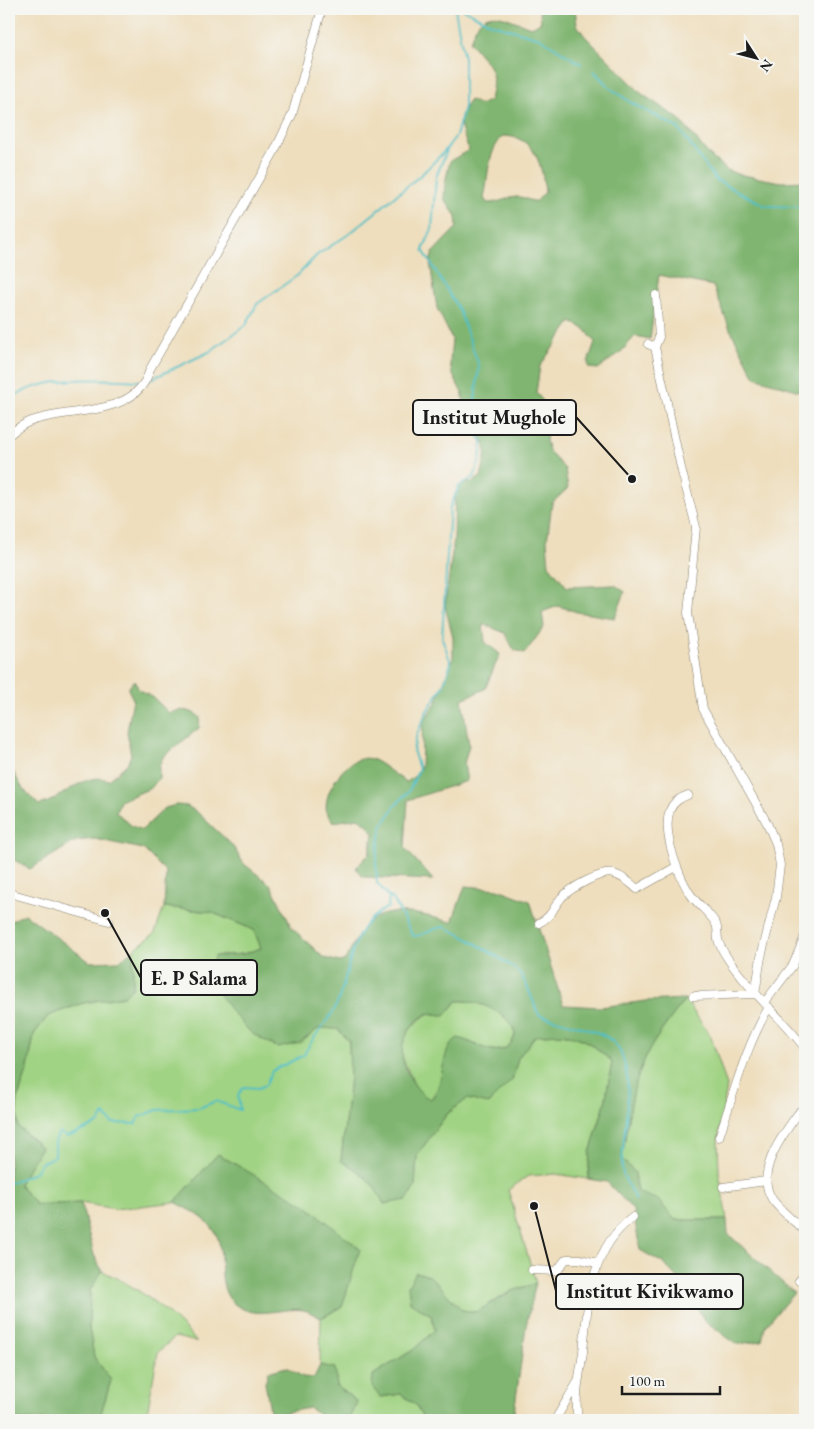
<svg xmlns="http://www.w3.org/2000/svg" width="814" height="1429" viewBox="0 0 814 1429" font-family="'EB Garamond',serif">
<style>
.green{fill:#a0d383;stroke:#5e7850}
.forest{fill:#80b571;stroke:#4e6846;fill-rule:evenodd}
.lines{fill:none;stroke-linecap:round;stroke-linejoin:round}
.stream{stroke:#50bfc6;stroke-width:2}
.street-casing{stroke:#857d6c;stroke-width:9}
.street{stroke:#fff;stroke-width:8}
.leader{fill:none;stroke:#1c1c1c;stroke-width:2}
.callout-dot{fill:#1c1c1c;stroke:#f6f6f2;stroke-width:2}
.callout{fill:#f6f6f2;stroke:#1c1c1c;stroke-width:2}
.callout-label{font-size:20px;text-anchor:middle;font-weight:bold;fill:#1c1c1c}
</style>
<rect width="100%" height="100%" fill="#f6f6f2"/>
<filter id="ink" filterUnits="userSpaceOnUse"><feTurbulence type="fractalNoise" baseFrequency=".02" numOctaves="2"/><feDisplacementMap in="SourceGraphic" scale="10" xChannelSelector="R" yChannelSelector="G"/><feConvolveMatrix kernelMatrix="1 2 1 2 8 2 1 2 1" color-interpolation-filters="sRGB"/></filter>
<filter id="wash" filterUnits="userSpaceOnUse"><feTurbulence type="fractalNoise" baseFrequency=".0096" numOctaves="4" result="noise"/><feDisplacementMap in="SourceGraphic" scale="20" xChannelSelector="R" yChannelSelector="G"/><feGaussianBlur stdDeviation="1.12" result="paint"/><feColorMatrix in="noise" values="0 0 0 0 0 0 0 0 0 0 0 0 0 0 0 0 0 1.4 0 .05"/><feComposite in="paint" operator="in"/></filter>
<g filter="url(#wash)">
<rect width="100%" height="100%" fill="#eedebd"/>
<path class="green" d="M164,907L211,912L254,930L261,948L243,954L216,956L300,1043L319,1028L338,1029L349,1042L350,1077L341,1160C363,1173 373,1181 384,1204L415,1187L417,1155L447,1114L467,1099L512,1080L518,1058L535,1036C573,1031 584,1036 612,1062L605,1103L590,1153L588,1179L555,1174L528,1176L508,1190L536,1283L512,1291L476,1312L462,1310L429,1276L410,1302L431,1315L435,1330L413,1350L373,1375L381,1397L401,1394L416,1405L424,1420H348L357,1402L337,1386L334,1368L320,1365L321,1318L342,1307L218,1154L175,1202L115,1209L81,1203L36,1205L19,1184L41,1147L18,1127L17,1101L28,1068L34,1034L48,1016L83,1003L124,996L133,987V950L155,933Z
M685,999L711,1037L727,1086L718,1141L719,1172L727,1220H675L658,1201L636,1192L635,1173L622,1159C627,1128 630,1097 641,1068C650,1043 669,1021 685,999Z
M457,1001C477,999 512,1013 515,1035C507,1059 485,1050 468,1041L449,1050L440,1085L431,1099C420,1096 414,1087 411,1077C408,1069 403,1062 402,1054C400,1037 416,1021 429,1013C444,1017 449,1013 457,1001Z
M102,1271C139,1287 170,1312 197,1342L175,1337L158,1352L148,1408L142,1420L99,1419L111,1380L94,1357L89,1328L90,1290Z"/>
<path class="forest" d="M537,9H575L577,25L584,35L642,94L679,119L710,156L727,170L737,174L781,182L805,181V393L755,377L730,329L713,286L659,275L650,339L635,336L622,351L598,369L589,368L588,362L595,342L585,329L571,322L540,366L536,393L550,409L546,441L550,453L565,469L568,488L552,503L547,541L549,565L567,587L615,585L625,592L615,618L577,612L558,606L542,612L544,627L525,653L514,650L505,633L483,624L485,642L500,654L485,689L462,699L469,745L464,764L467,781L408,800L405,848L433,880L363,877L356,868L369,854L374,833L367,824L358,818L334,822C332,819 328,816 327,812C321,793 349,752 371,759C382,763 395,776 407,782L416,775L421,766L423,721L436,703L453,658V637L445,606L454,539L455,495L461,484L472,482L481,477C486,455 491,440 470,427L462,393L452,373L450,363L452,339L437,308L430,263L433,252L457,227L456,216L444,199L445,183L450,161L469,150C461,127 454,122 470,100L480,105L490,100C498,65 487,66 470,42C482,0 503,18 531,27L541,22L540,12ZM503,136C536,136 542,166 545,192L537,201C530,202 525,197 518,197C507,197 497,204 487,203L484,198C489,177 486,154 503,136Z
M134,680L139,690L154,698L169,713C182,709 189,709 200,717L199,728L163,757L159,766V778L151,788L120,801L116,812L132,826L142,830L165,808L176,805L187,806L197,812L232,845L244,864L271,885L292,928L324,958L340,962L345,960C351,949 357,936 365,926C386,902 425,916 452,922L465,886L498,889L530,901L563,1005L601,1007L646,1001L685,999C669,1021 650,1043 641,1068C630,1097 627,1128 622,1159L635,1173L637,1192L658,1200L675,1220H727L728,1234L794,1293L765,1326L762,1341L736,1344L704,1320L684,1285L663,1263L640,1250L633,1210L607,1182L588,1179L590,1153L605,1103L612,1062C584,1036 573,1031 535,1036L518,1058L512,1080L488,1104L467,1099L447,1114L417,1155L415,1187L407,1200L384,1204C372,1181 363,1173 341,1161L350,1077L349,1042L338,1029L319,1028L300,1043L278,1048L251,1033L233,1013L205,974L215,956L243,954L261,948L254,930L211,912L164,907L166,872L143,849L95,839L76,841L30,869L9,857V765L23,789L39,805C64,799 83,771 109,780L127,764L131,755L127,732L133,699L128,689ZM457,1001C476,999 512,1013 515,1035C505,1065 478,1043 458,1038C439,1049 446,1083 431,1099C417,1095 402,1067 402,1052C402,1038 414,1020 427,1014C432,1012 440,1016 446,1015Z
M25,914L90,962L119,961L133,950V987L124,996L83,1003L48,1016L34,1034L28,1068L17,1101L18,1127L41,1147L19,1184L36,1205L81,1203L94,1255L102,1271L90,1290L89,1328L94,1357L111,1380L99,1420H9V922Z
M218,1154L307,1206L360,1249L342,1307L321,1318C316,1316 309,1311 304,1310C281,1307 260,1319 239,1307C212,1292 228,1254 215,1232C206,1217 190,1210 175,1202Z
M416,1272L430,1276L462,1310L476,1312L512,1291L536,1283L526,1326L513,1420H424L416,1405L401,1394L380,1397L372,1387L373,1375L413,1350L435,1330L431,1315L410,1302L408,1286Z
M320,1365L335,1368L337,1386L357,1402L348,1420H327L309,1408L271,1415L265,1383L268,1372L286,1367L303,1377L314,1378Z"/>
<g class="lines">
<path class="stream" d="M463,9L492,24L540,38L581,64
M594,71L609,87L630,102L678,128L716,180L766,206L805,207
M147,381L209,352L246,325L257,304L298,275L317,255L349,234L422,174L442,154L456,136L464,107V59L455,9
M9,399C45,375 98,379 140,381
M389,897L393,899L413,936C425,936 432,928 443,927C450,927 515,966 519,973C529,985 532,1001 539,1015C557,1021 598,1029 611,1040C641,1065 621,1135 622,1169C623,1179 631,1191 636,1200
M9,1183L34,1173L41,1163L55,1156V1142L59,1132L67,1137L98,1124L104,1114L112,1123L135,1124L139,1117L157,1110L199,1108L216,1101L240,1110L238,1095L244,1087L258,1088L266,1085L272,1071L304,1055C311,1038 325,1026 334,1010C353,973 345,928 388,907L389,897L377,883L376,860L382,826L395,806L409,791L419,769L413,750L417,734L427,711L443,686L451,663L442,638L450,507L459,486L474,477L480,460L482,441L474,431L473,417L479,366L459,310L423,250L432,229L436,177L449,145"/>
</g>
</g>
<g filter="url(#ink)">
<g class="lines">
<defs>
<path id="street" d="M648,344L655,347L681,468L696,527L688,613L703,709L767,823L776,844L780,865L776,897L761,957L755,994L693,996
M655,347L659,337L656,295
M9,435C15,430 21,425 29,422C67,406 136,420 150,369L273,154L292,115L322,9
M688,795C685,796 681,798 678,800C654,816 678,877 691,895C698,905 710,913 716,924C718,928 717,934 718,939C719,945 724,953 728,959C750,992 781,1017 805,1048
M9,893L109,921
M539,923C554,915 552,908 562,897C571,888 602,870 614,874C623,877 631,883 637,889L676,867
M765,1002L793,965L805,936
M800,1111C784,1133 754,1171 772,1199C780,1211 794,1221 805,1231
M719,1137C734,1093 745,1048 769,1007
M723,1187L766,1181
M532,1270L557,1271L566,1259H580L597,1263
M799,1281L805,1274
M555,1420L577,1383
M578,1420C574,1397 580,1374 583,1352C588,1301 590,1249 633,1217"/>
</defs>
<use href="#street" class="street-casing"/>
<use href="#street" class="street"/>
</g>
</g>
<path class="leader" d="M632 479L576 417M105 913L141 978M534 1206L556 1291"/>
<g class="callout-dot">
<circle cx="632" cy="479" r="5"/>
<circle cx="105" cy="913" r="5"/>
<circle cx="534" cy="1206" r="5"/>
</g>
<g class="callout">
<rect x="413" y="400" width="163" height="35" rx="5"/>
<rect x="141" y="960" width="116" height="35" rx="5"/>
<rect x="556" y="1274" width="187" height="35" rx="5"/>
</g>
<g class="callout-label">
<text x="494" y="424">Institut Mughole</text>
<text x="199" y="985">E. P Salama</text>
<text x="650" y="1298">Institut Kivikwamo</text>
</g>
<rect width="814" height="1429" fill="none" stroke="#f6f6f2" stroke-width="30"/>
<g transform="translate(756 58) rotate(126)" stroke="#f6f6f2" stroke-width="4" paint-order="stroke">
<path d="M0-4L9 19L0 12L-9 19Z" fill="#1c1c1c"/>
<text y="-8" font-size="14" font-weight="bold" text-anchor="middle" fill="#1c1c1c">N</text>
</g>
<path d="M622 1386v8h98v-8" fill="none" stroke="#1c1c1c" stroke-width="2.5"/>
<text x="629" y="1386" font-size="15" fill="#1c1c1c" stroke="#f6f6f2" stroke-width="4" paint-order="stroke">100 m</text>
</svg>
